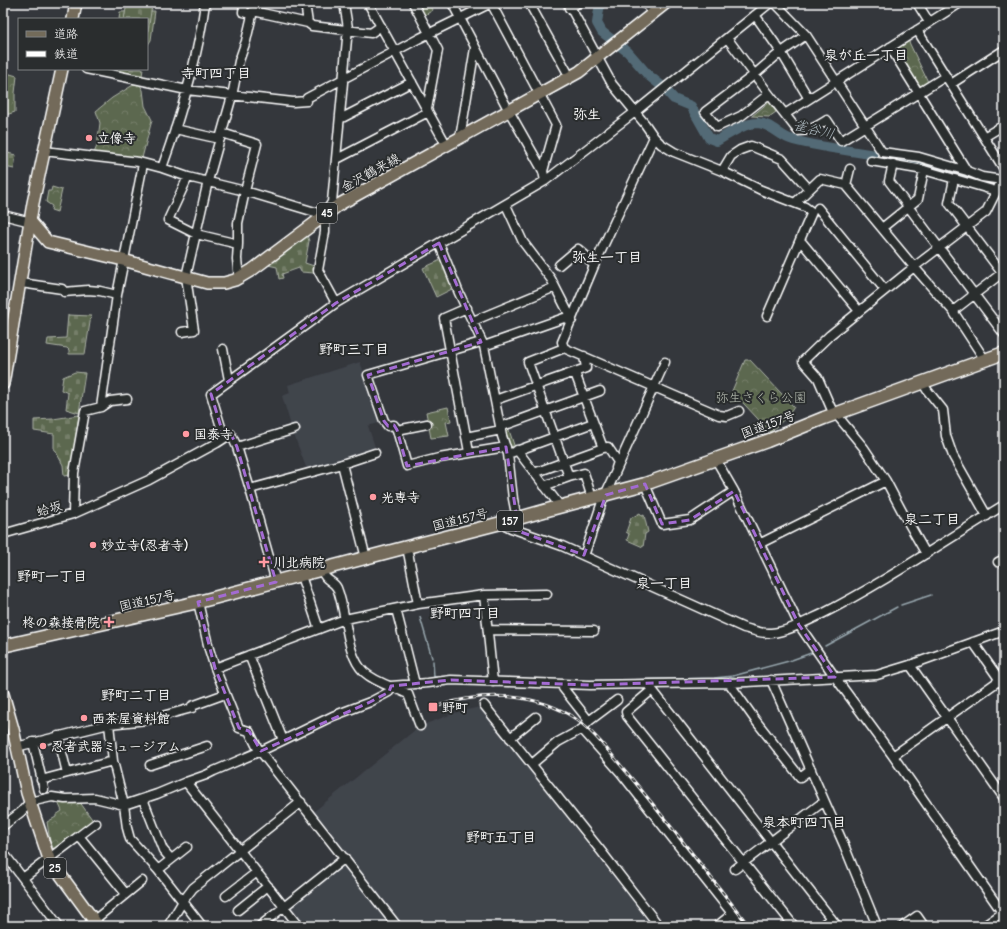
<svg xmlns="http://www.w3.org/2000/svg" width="1007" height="929" viewBox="0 0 1007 929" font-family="'Comic Neue','Klee One',sans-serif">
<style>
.built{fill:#40444c}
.forest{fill:url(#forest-crowns);stroke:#adb3a7}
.cemetery{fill:url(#cemetery-stones);stroke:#adb3a7}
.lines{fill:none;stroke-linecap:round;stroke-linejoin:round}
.stream{stroke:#97a6ad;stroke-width:1.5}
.river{stroke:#526a76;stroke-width:10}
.minor-casing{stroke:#fff;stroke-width:11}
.major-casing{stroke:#fff;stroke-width:14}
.highway-casing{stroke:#fff;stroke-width:15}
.minor{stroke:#2a2d2e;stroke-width:8}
.major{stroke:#736b5a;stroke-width:11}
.highway{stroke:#736b5a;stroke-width:12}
.rail-casing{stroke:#fff;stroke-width:3}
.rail{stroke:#2a2d2e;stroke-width:1.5;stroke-dasharray:4.5;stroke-linecap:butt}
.marked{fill:none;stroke:#a36bd2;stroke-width:3;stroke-dasharray:8 5;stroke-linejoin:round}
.poi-dot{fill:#ff9aa2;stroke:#2a2d2e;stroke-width:1.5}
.labels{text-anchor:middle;stroke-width:4;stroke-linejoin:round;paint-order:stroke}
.shield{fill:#2a2d2e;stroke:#bfc0c0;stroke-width:1}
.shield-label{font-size:12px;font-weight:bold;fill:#fff}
.poi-label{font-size:13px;font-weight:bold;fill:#fff;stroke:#2a2d2e;text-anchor:start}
.street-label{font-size:13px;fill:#fff;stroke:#2a2d2e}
.park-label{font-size:13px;fill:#b5bbb0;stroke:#2a2d2e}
.neighbourhood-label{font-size:14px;font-weight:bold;fill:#fff;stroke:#2a2d2e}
.water-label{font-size:14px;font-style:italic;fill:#a8b4ba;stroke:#2a2d2e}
</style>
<defs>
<pattern id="forest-crowns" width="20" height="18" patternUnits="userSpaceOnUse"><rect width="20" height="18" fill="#5b674f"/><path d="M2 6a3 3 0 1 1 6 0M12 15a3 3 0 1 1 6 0" fill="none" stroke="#747e69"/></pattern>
<pattern id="cemetery-stones" width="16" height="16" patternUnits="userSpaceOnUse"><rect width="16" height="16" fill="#5b674f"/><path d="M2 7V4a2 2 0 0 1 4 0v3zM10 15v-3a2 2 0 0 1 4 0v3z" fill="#747e69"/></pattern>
</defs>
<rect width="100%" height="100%" fill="#34373c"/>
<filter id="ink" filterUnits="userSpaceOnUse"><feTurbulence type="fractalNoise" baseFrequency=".025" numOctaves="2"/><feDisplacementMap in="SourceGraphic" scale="8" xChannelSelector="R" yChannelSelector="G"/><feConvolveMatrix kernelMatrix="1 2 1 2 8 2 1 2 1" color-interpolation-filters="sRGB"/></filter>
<g filter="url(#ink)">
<path class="built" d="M360,362L382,422L368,426L376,450L307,470L293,432L282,396L290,393L288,385Z
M480,707L652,926H401L312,813L420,726L458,712Z
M342,866H345L392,926H302L288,908Z"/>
<path class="forest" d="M415,3H430L433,10L422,17Z
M155,11L151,40L147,46V19H119L120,12Z
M908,40L929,84L919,90L894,49Z
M3,72L17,76L15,93V112L6,115L3,125Z
M138,82L143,90L145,106L152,120L142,158L94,153L97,146L100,123L96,111L112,98Z
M769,102L776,112L769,117L752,116Z
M52,187L62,190L57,212L51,210L52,206L46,202L48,191H51Z
M745,360H750L794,407L788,416L770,432L732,391Z
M448,407L451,421L446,422L449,436L431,438L426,412Z
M508,427L515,448L509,449L505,430Z
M57,800L79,801L94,822L55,852L50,841L47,822L56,817V815L62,811Z"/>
<path class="cemetery" d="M127,3H142L152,5L147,38V19H124Z
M112,69H143L142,76L111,71Z
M3,152L16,155L14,169L5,167L3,176Z
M307,235L309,241L305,263L314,266V273L301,272L299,268L282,274L283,278L279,279L277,267L268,265Z
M443,259L454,288L436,297L423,268Z
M68,315L91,316L85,354H69V350L67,348L47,345L48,339L66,338Z
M75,372L85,373L79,413L66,409L68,393L61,390L63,377Z
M79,415L70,475L64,476L63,465L54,448V434L34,431V420L53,419Z
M640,513L642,516L644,515L648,532L645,534L643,547L627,540L629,534L626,532L631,518Z"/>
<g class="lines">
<path class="stream" d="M901,605L931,595
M420,617L432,658
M825,646L897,607
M433,661L434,677H442
M575,681L714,678L733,676L789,661L814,652"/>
<path class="river" d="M600,3L597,23L602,32L628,52L648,75L663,87L674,99L691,106L709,138L717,141C729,134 744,123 758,123C772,124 780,137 793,140C831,150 872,153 910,161C928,165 946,170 963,176C976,181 990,188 1004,187"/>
<defs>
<path id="minor" d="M244,3L243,12L252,14
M305,3L308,23
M368,3L447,146
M413,3L438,50L427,109
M452,3L509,111L543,171L545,181
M491,3L556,125L543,171
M529,3L570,77
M568,3L612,84L645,124L654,137L661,144L674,152L722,171L761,190L805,207L812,212L767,316
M645,3L654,13
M775,3L806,35L882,152L919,157L967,171L982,177L1002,180
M917,3L929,22
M569,8L578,3
M755,15L781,52L809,99
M917,30L1004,169
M727,38L769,94L798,131C810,131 817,126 827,120L841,141L946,76
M890,47L967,171
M86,69L187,90L293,102L307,101
M951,84L1004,50
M769,94L741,116L717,127L705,112L754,75L776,56L806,35
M307,98L420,38L491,3
M785,114L960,3
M340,119L412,82
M175,129L220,139
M222,133L257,144L245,191L238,223V244L237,259L239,279
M984,137L1004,125
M460,138L475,48
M44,151L139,162L162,168L188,177L245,191L325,215V232L318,270L336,303
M337,159L428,112
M871,161L924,170L996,191
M893,164L889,181L1004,334
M162,168C181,115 198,59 205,3
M722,171L731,156L740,150L751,146L782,159L809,189
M188,177L168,220L196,234L238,244
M846,185L850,169
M795,203L820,179L846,185L914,267L953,311L985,360
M506,205L523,242L551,279L572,320
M818,208L885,290
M326,212L332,202L348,28L344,3
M3,215L31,222
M882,228L918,199L924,170
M800,240L859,311
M439,243L459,293L484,346L502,436L508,454L513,499L517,519
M559,265L578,249L585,255L594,266
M21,283L62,289L64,292L88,290L100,291L117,295
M467,308L444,318L469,452
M953,311L1002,273L949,203L954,179
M473,321L555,287
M182,332L194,330L186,277L208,181L232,96L239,61L246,41L253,11L308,23L312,26L371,33L381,26
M481,342L368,375L384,421L388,426L394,425L397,430L407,466L439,458L506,447
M484,346L564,318L572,320
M564,348L562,342L594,266L654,137
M223,349L229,380
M575,373L603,448L608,447L618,462L616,468
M923,383L927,390L943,410L946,436L953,456L987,516
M495,400L586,368L584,356
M101,407L117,295L143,164
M500,427L600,391
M397,430L427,424
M224,437L211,394L336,303L545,181L635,112L770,3
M466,437L501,430
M237,447L295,429
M517,450L560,506
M508,454L593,423
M715,458L734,491L799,625L835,677L893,756L1004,915
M342,464L366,558
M534,473L603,448
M645,484L662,524L690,520L734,491
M544,486L569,477
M250,489L342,464L375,453
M592,498L584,473L569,477L528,362L564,348L719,415L727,416L739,411
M73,514L74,473L85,411L101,407L110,401L127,399
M501,523L511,528L562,546L744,628C753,630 762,634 771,633C787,632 807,621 822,614C885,582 943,542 1004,505
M3,534L73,514L100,502L149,480L217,443L231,434L237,447L250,489L276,582
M759,544L886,481
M407,547L418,604
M926,554L904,515L886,481L864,448L831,408L818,378L803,361L830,335L846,322L914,267L986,212L1004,176
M584,556L602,502L665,362
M998,562L1004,559
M322,570C325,582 333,580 337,588C347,612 345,654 364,672C376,683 394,687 408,694L420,726
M301,576L319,629
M484,595L493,682
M198,602L209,649L215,668L239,728L249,731L257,747L397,926
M396,609L415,684
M488,630L594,631
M973,642L1004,686
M249,655L283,740
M910,665L1004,798
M215,668L345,619L418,604L484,595L547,594
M771,680L844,845L877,926
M729,683L756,721L800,777L811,769
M563,684V688L589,721L582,729L621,773L742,926
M391,686L428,683L451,680L590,685L649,684L729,683L877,675L910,665L1004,631
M650,687L837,926
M652,690L626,712L627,716L794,926
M484,705L601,851L659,926
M192,706L225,694
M589,721L617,700
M109,724L113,761L124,805L127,828L130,839L158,870L202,926
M58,736L67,773
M510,738L536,717
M33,742L44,789
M16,747L109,724L147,720L192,708
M893,756L1004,677
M532,764L558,742L582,729
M150,765L207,746
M41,780L113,761
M186,782L299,926
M143,799L163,850L171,859
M96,823L79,836L126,894
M3,826L21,812L30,802L52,797L65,799L95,798L124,805L157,794L186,782L206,775L214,771L261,751L333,716L370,702L389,692L391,686
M3,852L59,926
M735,869L819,805L824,803
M158,870L187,847
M23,878L79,836
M226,896L257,872
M238,910L268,886
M87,926L142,881
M168,926L183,901L193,888L301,802
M260,926L345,858
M717,926L732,914
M821,926L831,918
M903,926L917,916L924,926
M984,926L1004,912"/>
<path id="major" d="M73,19L76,3
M31,222L48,242L123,260L207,283H224L235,280L252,270L340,204L579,72L666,3
M3,384L33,203L62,69
M3,694L13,729L27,793L49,859L98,926"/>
<path id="highway" d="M3,646L198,602L407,547L501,523L551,509L645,484L767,441L824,418L1004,353"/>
</defs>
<use href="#minor" class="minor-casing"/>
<use href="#major" class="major-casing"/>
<use href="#highway" class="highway-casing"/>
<use href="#minor" class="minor"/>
<use href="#major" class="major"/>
<use href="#highway" class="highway"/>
<defs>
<path id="rail" d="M438,706C480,692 529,692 568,714C591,727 611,754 628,774C670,824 709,875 749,926"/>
</defs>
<use href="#rail" class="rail-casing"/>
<use href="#rail" class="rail"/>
</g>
</g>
<path class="marked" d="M439,243L481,342L368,375L384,421L388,426L394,425L397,430L407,466L506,447L517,519L499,524L584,555L606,495L645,484L662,524L690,520L734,491L799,625L835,677L590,685L451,680L391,686L389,692L370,702L261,751L249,731L239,728L215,668L198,602L276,582L237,447L231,434L224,437L211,394L336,303Z"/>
<g class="poi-dot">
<circle cx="89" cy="138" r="4"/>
<circle cx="186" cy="434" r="4"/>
<circle cx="373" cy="497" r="4"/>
<circle cx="93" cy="545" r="4"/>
<path d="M262 556h4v4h4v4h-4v4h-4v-4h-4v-4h4z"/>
<path d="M107 616h4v4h4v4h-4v4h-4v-4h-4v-4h4z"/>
<rect x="428" y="702" width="10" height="10" rx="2"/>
<circle cx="84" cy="718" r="4"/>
<circle cx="43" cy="746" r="4"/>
</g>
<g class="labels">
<g class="shield">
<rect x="317" y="203" width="20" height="20" rx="3"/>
<rect x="497" y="511" width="26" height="20" rx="3"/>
<rect x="44" y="858" width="22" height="20" rx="3"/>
</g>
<g class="shield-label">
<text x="327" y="217">45</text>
<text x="510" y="525">157</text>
<text x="55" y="872">25</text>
</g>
<g class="poi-label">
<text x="97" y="143">立像寺</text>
<text x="194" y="439">国泰寺</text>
<text x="381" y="502">光専寺</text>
<text x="101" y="550">妙立寺(忍者寺)</text>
<text x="273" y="567">川北病院</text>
<text x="100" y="627" text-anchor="end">柊の森接骨院</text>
<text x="442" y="712">野町</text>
<text x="92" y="723">西茶屋資料館</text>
<text x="51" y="751">忍者武器ミュージアム</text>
</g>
<g class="street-label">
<text transform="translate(370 172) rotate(-29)" y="5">金沢鶴来線</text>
<text transform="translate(768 424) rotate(-20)" y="5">国道157号</text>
<text transform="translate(49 508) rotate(-16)" y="5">蛤坂</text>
<text transform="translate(460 519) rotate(-14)" y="5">国道157号</text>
<text transform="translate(147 600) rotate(-13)" y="5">国道157号</text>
</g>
<g class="park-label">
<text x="761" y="402">弥生さくら公園</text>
</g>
<g class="neighbourhood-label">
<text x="866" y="60">泉が丘一丁目</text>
<text x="216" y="78">寺町四丁目</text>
<text x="587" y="119">弥生</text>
<text x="607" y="262">弥生一丁目</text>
<text x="354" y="354">野町三丁目</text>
<text x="932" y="524">泉二丁目</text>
<text x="52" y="581">野町一丁目</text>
<text x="664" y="588">泉一丁目</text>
<text x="465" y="618">野町四丁目</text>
<text x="136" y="700">野町二丁目</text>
<text x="804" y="827">泉本町四丁目</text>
<text x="501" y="842">野町五丁目</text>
</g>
<g class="water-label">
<text transform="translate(814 129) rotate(14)" y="5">雀谷川</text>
</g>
</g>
<rect width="1007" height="929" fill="none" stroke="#2a2d2e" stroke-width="16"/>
<rect x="8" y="8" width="991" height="913" fill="none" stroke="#fff" stroke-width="1.5" filter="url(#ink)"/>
<rect x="18" y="18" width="130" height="52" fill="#2a2d2e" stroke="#7f8182"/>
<rect x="26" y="31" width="20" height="6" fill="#736b5a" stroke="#7f8182"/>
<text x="54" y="38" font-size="12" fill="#ffffff">道路</text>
<rect x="26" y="51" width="20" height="6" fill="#ffffff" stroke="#7f8182"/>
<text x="54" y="58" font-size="12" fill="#ffffff">鉄道</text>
</svg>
